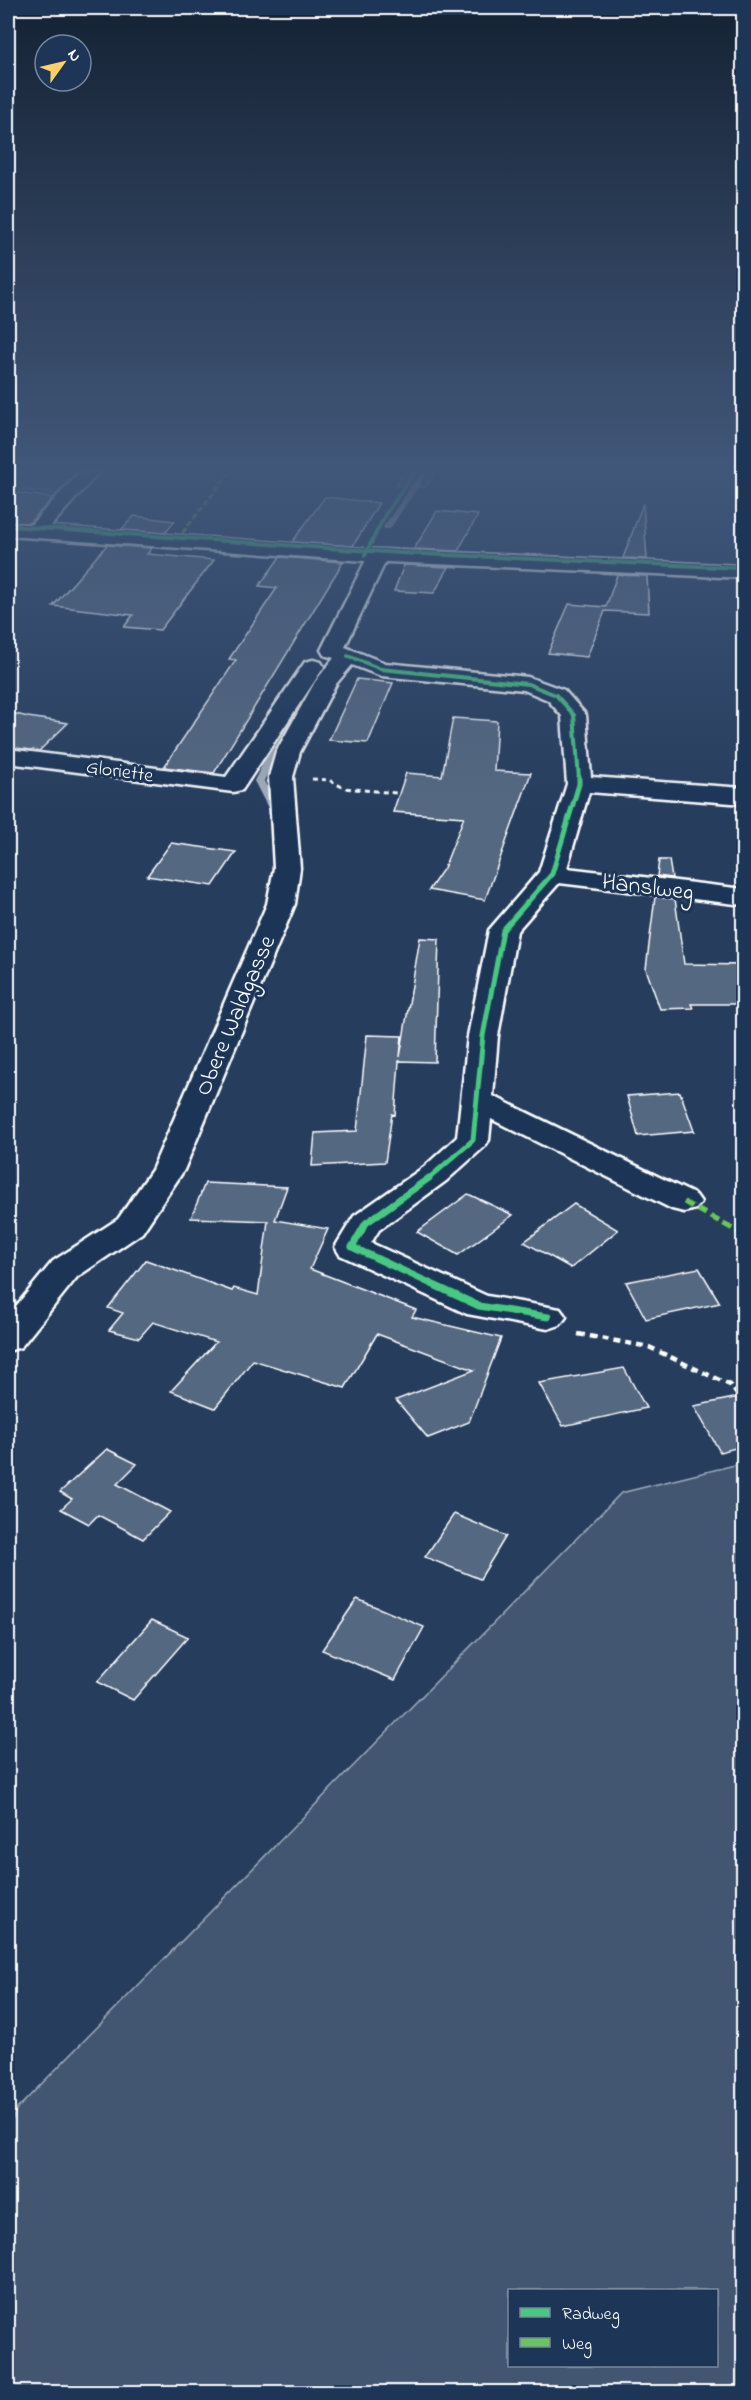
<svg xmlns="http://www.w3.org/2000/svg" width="751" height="2400" viewBox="0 0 751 2400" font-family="'Indie Flower',sans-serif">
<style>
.green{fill:#425672;stroke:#a0aab8;stroke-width:1.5;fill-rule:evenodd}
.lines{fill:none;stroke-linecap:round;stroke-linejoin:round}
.stream{fill:#a4aebb;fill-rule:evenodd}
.building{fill:#556781;stroke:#fff;stroke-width:1.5}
.minor-casing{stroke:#fff;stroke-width:5}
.major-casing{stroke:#fff;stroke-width:5}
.path-far1{stroke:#fff;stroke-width:3;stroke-dasharray:5 4;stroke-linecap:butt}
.path{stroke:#fff;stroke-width:4.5;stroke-dasharray:7 5;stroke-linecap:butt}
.minor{fill:#1d3557;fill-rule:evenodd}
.major{fill:#1d3557;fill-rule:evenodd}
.quiet-far1{stroke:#6ac65a;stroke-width:3;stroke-dasharray:6 3;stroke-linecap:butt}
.quiet{stroke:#6ac65a;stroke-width:5;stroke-dasharray:10 5;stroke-linecap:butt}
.cycleway-far2-casing{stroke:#1d3557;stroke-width:6}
.cycleway-far1-casing{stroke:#1d3557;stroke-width:8}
.cycleway-casing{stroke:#1d3557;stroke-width:10}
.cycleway-far2{stroke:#46c982;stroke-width:4}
.cycleway-far1{stroke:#46c982;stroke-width:5}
.cycleway{stroke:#46c982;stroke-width:7}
.labels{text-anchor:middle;stroke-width:6;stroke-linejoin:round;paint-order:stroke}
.far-street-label{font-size:20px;fill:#fff;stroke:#1d3557}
.street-label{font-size:24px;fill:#fff;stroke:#1d3557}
</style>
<rect width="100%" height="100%" fill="#263d5e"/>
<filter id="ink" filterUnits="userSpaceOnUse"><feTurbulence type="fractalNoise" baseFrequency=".0167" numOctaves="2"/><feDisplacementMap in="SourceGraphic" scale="12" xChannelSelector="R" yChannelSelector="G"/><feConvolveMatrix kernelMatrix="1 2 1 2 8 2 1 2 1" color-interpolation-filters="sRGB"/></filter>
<g filter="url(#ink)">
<path class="green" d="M8,473H76L57,494L8,488Z
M404,473H436L425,487L396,485Z
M743,1463V2392H8V2131L16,2110L621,1493ZM510,2290H716V2366H510Z"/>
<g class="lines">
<path class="stream" d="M421,473H427L390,529H384L383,527Z
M302,700L309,702L276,753L264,781L279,810V818L274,821L269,818V810L254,781L268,753Z"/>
</g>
<path class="building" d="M18,493L53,498L29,523L8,522V501Z
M325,497L379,503L353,546L292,542Z
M643,503L647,559L623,558Z
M437,511L478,515L458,551L414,549Z
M134,516L175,521L165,533L121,530Z
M107,545L152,548L147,554L214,560L160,630L124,627L133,615L53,606Z
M280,557L343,562L214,773L164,767L236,660L229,659L277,588L259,586Z
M404,565L449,567L434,593L394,591Z
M617,575L647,576L649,613L605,611L587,657L548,653L569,604L606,607Z
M357,679L393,683L368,743L329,740Z
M8,712L28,717L68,723L39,751L8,747Z
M453,718L497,721L494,771L531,773L485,900L429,890L444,868L464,817L393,812L406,773L442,776Z
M171,843L236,852L213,886L147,876Z
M659,860H669L672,878L657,876Z
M655,897L675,899L684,964L744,965V1004H691L693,1008L660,1009L646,969Z
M420,938L439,939L435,1062L399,1061L395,1115L392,1114L385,1162L312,1166L315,1133L357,1131L367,1035L402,1036L400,1057Z
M680,1092L694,1131L638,1136L627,1096Z
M205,1183L287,1187L275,1220L328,1229L310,1269L416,1310L412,1317L501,1338L469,1422L428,1438L396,1400L474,1370L377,1334L345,1388L253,1360L215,1408L171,1391L216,1342L153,1322L139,1338L109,1330L123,1313L108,1308L146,1260L232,1291L234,1288L258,1295L268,1221L191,1218Z
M468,1194L513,1215L458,1255L417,1232Z
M574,1204L618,1230L571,1268L524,1242Z
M699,1268L720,1303L646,1319L626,1282Z
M624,1368L646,1408L563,1426L539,1383Z
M744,1396V1446L720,1452L694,1406Z
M107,1449L137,1464L117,1484L170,1512L143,1539L98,1515L89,1524L61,1509L72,1499L60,1492Z
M454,1514L506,1536L480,1579L425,1557Z
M357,1599L424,1627L395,1680L322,1650Z
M152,1620L188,1637L133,1700L97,1682Z"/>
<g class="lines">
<defs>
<path id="minor" d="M79,473H98L42,536H28L25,532L28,528Z
M378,550L385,552L388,556L345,647L385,663L528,677L564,690L586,715L591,777L744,788V804L589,792L567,868L744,889V905L559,883L517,931L498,1036L493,1096L696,1195L701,1202L696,1209L684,1212L672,1209L491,1119L489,1140L484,1147L446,1181L379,1230L371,1243L487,1296L560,1309L566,1317L560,1325L548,1329L467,1314L340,1255L335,1247L354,1216L424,1167L457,1137L468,1036L489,930L539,872L567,784L562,716L548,700L524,690L381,676L352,665L336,684L300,752L293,777L300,868L295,904L184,1170L142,1233L77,1277L21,1347L8,1351V1316L53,1261L118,1219L152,1170L267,904L274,868L269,777L276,752L315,682L334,658L324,655L321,650L368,556L371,552Z
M313,660L321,662L324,667L242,790L233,792L8,763V749L226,777L305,662Z"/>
<path id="major" d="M8,524L365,549L744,566V578L365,561L8,536Z"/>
</defs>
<use href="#minor" class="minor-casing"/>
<use href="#major" class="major-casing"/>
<path class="path-far1" d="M312,779L329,780L344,788L396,793"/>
<path class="path" d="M578,1334L649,1347L730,1385L739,1397"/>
<use href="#minor" class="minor"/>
<use href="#major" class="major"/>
<path class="quiet-far1" d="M177,540L229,473"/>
<path class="quiet" d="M684,1202L744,1235"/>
<defs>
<path id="cycleway-far2" d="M8,526L400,553L744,568
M365,555L385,515L414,473
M348,656L381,669L528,684L556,695L574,715L579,779"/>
<path id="cycleway-far1" d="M427,1180L473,1140L483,1036L503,930L552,874L579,784V777"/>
<path id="cycleway" d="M429,1178L366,1223L352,1247L479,1306L548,1317"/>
</defs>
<use href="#cycleway-far2" class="cycleway-far2-casing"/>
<use href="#cycleway-far1" class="cycleway-far1-casing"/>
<use href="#cycleway" class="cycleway-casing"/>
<use href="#cycleway-far2" class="cycleway-far2"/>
<use href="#cycleway-far1" class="cycleway-far1"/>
<use href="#cycleway" class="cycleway"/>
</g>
</g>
<linearGradient id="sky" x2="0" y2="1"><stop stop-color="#152234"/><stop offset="0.58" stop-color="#415779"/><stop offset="1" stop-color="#415779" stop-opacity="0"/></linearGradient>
<rect width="751" height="809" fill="url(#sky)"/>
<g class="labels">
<g class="far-street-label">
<text transform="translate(120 770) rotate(8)" y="7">Gloriette</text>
</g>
<g class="street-label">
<text transform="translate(648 886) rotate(7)" y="8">Hanslweg</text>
<text transform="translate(234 1015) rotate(-67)" y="8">Obere Waldgasse</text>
</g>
</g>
<rect width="751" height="2400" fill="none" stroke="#1d3557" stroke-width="30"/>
<rect x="15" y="15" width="721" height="2370" fill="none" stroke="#fff" stroke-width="2" filter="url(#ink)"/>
<rect x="508" y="2289" width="210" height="78" fill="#1d3557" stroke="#77869a" stroke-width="1.5"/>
<rect x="520" y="2308" width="30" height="9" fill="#46c982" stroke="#77869a" stroke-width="1.5"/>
<text x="562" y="2319" font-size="18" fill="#ffffff">Radweg</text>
<rect x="520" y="2338" width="30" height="9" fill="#6ac65a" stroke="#77869a" stroke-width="1.5"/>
<text x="562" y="2349" font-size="18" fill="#ffffff">Weg</text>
<g transform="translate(63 63) rotate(56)"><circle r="28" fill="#1d3557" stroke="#77869a" stroke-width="1.5"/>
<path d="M0-4.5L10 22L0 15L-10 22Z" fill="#ffd166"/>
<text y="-9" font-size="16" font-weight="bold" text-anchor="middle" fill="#ffffff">N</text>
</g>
</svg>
